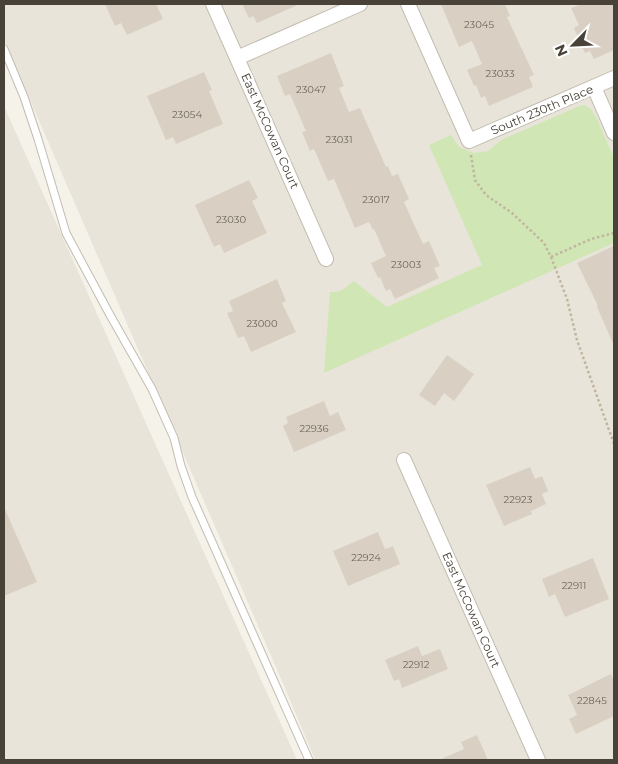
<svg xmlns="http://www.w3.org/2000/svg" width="618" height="764" viewBox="0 0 618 764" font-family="Montserrat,sans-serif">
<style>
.residential{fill:#e8e4d9}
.green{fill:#d0e7b5}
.building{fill:#d9d0c3}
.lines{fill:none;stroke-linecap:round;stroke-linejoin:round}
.service-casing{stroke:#c3bcb0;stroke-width:9}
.minor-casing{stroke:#c3bcb0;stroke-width:16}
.path{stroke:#c1b59f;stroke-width:2.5;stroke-dasharray:2.5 2.5;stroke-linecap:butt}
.service{stroke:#fff;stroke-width:7}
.minor{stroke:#fff;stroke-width:14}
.labels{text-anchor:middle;stroke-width:4.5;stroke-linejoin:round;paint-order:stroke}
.number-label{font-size:10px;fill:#6d665b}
.street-label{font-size:12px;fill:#494238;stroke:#fff}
</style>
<rect width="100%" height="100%" fill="#f5f2ea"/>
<path class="residential" d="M4,4H614V760H315L285,688L4,40Z
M4,106L41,189L297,760H4Z"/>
<path class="green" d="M584,105L591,109L596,117L614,158V243L324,373L330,292C342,293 345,287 354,281L387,307L482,265L429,145L451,135L459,147L474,153L488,151L501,140L577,107Z"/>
<path class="building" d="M105,4H156L163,19L127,35L121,23L115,26Z
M242,4H300L257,23L253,16L249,18Z
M441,4H505L510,16L507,17L534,75L529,77L533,87L489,106L485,96L481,98L476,85L474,86L467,70L482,64L472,41L459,47Z
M582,4H614V50L594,59L590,51L585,53L574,28L579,25L571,8Z
M331,53L344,86L339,88L349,112L360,108L386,167L388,166L392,176L398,174L409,199L404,202L417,231L423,244L429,241L440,266L434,268L439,278L395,299L390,289L386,291L380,277L378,278L371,263L386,256L374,229L373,230L369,222L355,228L334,179L328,181L314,149L310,151L302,132L306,131L290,94L285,96L277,76Z
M204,72L212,90L209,91L223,124L176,144L173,137L166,140L147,96Z
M249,180L258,198L252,201L267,233L224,253L220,244L214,247L195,205Z
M614,246V346L597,307L598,306L577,263Z
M277,279L286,301L282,303L296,332L251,352L244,336L238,338L227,313L233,311L229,301Z
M447,355L474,374L454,401L444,393L435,406L419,395Z
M324,401L330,416L338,412L346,430L294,452L283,426L288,423L286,417Z
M530,467L535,479L542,476L548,491L542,494L546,504L531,511L532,514L504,526L486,485Z
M4,507L37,582L4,596Z
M378,532L385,549L393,546L400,564L348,586L333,551Z
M593,558L609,599L565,617L555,594L549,597L542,579Z
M418,646L422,656L440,649L448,669L402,688L399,679L394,681L385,660Z
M611,674L614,681V716L576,734L569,719L577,715L568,695Z
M477,735L488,760H439L464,749L461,742Z"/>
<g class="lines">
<defs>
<path id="service" d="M4,49L24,97L38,139L66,233L110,315L152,389L174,438L181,466L192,497L309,760"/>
<path id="minor" d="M213,4L326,259
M408,4L469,141L614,78
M237,58L360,4
M594,87L614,133
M404,460L538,760"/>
</defs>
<use href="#service" class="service-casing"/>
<use href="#minor" class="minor-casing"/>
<path class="path" d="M471,155L475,180L486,195L512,213L544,243L551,257L567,299L577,340L614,444
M551,257L591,239L614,233"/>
<use href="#service" class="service"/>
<use href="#minor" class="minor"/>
</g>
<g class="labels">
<g class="number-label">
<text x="479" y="28">23045</text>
<text x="500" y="77">23033</text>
<text x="311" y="93">23047</text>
<text x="187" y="118">23054</text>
<text x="339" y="143">23031</text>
<text x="376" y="203">23017</text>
<text x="231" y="223">23030</text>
<text x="406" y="268">23003</text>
<text x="262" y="327">23000</text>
<text x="314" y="432">22936</text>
<text x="518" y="503">22923</text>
<text x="366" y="561">22924</text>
<text x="574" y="589">22911</text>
<text x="416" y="668">22912</text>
<text x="592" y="704">22845</text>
</g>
<g class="street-label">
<text transform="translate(542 110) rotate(-23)" y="4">South 230th Place</text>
<text transform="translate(270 131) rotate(66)" y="4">East McCowan Court</text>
<text transform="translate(471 610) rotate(66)" y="4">East McCowan Court</text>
</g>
</g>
<rect width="618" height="764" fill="none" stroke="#494238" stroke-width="10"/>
<g transform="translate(573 45) rotate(246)" stroke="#ffffff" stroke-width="4" paint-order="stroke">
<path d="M0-4L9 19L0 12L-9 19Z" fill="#494238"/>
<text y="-8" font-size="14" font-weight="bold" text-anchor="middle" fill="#494238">N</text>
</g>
</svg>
